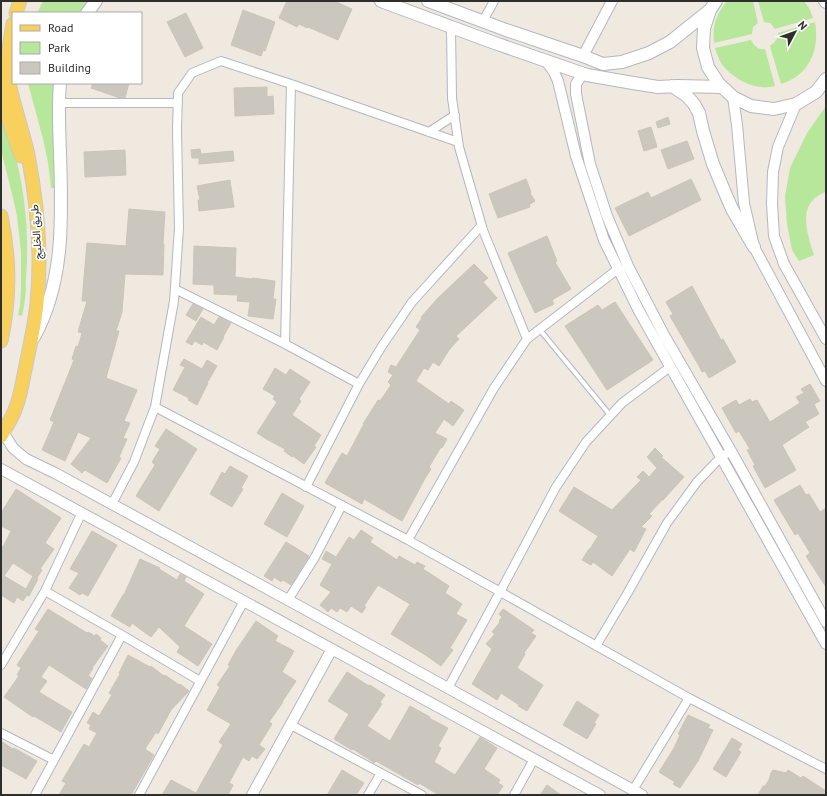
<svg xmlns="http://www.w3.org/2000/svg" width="827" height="796" viewBox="0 0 827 796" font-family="'PT Sans',Vazirmatn,sans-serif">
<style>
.green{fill:#b7e79b}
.building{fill:#cbc7be;stroke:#cbc5b9;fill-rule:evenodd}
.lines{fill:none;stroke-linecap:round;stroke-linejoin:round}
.service-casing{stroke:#b4b7c1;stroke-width:6}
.minor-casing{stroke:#b4b7c1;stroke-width:10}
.tertiary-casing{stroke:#b4b7c1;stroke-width:12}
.secondary-casing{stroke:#b4b7c1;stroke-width:14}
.primary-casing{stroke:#c9c9c9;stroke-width:15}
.service{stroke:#fff;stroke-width:4}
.minor{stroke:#fff;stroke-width:8}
.tertiary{stroke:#fff;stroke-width:10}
.secondary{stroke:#fff;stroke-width:12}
.primary{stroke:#f7d05e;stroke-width:13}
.labels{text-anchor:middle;stroke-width:3.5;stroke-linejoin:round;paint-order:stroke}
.street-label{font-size:11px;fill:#2e2e2e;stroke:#fff}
</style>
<rect width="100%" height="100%" fill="#efe9e0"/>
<path class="green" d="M43,1H88L80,13H37Z
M727,1H753L758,23L753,27L752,34L714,43C712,26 716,15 727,1Z
M758,1H804L809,8L813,18L775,29L770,23L764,22Z
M815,22C820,50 809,76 781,84L770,46C775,42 778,39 778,33Z
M751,40C754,46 758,50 765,49L775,86C757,91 737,81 725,68C720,63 717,55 715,48Z
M28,83H54L53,115L56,188H51L48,162L43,139Z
M826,106V192C796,202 807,233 814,255L799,261L792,250L787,224L785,196L790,168L807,133Z
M1,109C6,125 12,142 16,158C26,198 29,239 26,279C26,292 25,304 22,316L18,315L20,305L21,289V252L17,216L13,198L1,150Z"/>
<path class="building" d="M287,1H334L352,9L338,40L308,27L307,28L299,24L297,27L279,18Z
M243,10L275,22L265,51L263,50L261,56L231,45Z
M186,13L203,48L185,57L167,22Z
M93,83H129L125,98H120L91,88Z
M267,87V97L273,96L274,114L235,116L234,88Z
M668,117L670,124L658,128L656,122Z
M651,127L657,147L644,151L638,131Z
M687,141L694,159L668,169L661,150Z
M200,149L201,154L233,151L234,161L199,164V158H192L191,150Z
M125,150L126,175L85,177L84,152Z
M526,179L531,192L530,193L535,201L529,205L530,207L498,218L489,194Z
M691,179L701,200L629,236L615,208L648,192L651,198Z
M230,180L234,207L199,211L198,200H200L197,186Z
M129,209L165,212L163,244H164L163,275L125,274L122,312L116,331H119L106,378L137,390L124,421L130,423L123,438L127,439L119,457L121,458L107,483L85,470L82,473L71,464L91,438L78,432L65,461L42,450L54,422L50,420L74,360L72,359L76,346L78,347L82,333L78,332L87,301H82L87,243L126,246Z
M547,236L557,261L555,262L571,289L552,300L554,304L535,313L521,283L508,253Z
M194,246L236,248L235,277L252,279V278L275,281L273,299H276L273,319L248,316L250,302L237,301L238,295L214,294V285L193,284Z
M474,264L488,278L483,282L497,298L456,336L459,339L449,350L439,366L433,362L428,370L424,368L416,381L449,404L451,401L464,410L453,426L444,419L435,433L447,439L442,448L441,447L429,467L431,469L424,480L414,499L402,521L364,499L362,504L325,483L342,453L347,456L364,424H363L378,400L380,401L391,385L388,382L393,375L388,372L391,365L396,367L420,330L416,327L422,318L421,317L438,298Z
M692,286L721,340L723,339L736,362L709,378L705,371L702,372L699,366L670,316L673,314L666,302Z
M615,302L653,360L607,390L565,326L598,305L602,310Z
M193,304L203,309L196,321L186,315Z
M201,317L214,325L219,317L231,323L223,337H224L217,350L203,342L202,345L195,341L192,345L186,342Z
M184,359L202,369L207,360L217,366L207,383H208L197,405L188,400L189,398L173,390L185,367L180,365Z
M275,368L286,375L290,369L310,382L299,399L301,401L292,415L321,435L314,446L316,447L304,464L293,456L292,457L284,451L285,449L268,440L257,433L277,402L273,399L275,396L263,389Z
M810,384L820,401L814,404L819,414L805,422L809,427L782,445L796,470L765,488L753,466L755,465L747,450L750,449L739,431L736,433L722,408L736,400L739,405L750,399L752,402L757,400L770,422L800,403L796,397L804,393L801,389Z
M166,429L197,449L159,511L136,496L155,465L152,462L160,449L155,446Z
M655,448L663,456L661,457L684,477L663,500H662L649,514L652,516L641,527L646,529L634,552L630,549L612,576L593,562L591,565L582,560L589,549H590L598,536L559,511L574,487L612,510L641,480L637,477L643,471L649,477L657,468L647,457Z
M230,466L248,476L241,488L243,489L232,507L210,494L222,472L225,474Z
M800,485L806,495L809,494L820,512L826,508V587L806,556L810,553L798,533L795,535L774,500Z
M16,489L61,518L45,543L54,549L40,569L42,570L37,578L38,579L29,596L27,595L23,601L17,597L14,603L1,595V546L3,547L11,531L1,526V513ZM13,563L33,576L26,589L4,576Z
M282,493L304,506L287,537L264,524Z
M361,530L373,538L370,542L397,560L399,556L415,565L417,562L425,566L423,569L449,586L445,593L462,604L456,614L467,620L450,648L453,650L441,666L427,656L391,634L410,604L378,585L364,606L366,607L362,613L351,606L347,612L340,608L337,612L331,608L328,612L320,605L331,592L320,585L332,564L322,559L326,551L336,557L349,537L354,540Z
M92,531L117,545L88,596L82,593L80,595L69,588L79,573L70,569Z
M286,542L309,556L291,585L283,580L281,582L274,577L272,581L264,576Z
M140,559L160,568L159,569L177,580L180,574L186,577L184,581L204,594L184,626L212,644L198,666L177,652L180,647L159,627L151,637L132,623L130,627L111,616L123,595H124Z
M48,609L87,633L88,632L95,636L96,634L101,638L100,640L108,646L92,668H93L88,676L92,678L86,689L49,665L41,677L47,681L39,692L72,712L61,732L34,716L33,717L4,697L19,676L17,675L21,668L17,665L39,631L35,629Z
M503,609L534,630L531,633L536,636L524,653L525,654L517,668L543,685L527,711L518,706L519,705L501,693L497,700L472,684L492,649L486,644L495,634L492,632L500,622L499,621L502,617L499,614Z
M256,621L278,636L275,641L294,651L282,672L296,681L282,702H283L269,722L272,724L259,745L265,749L257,759L252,756L249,761L243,757L229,783L233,785L228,795H162L171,780L196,793L210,768L223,745L219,742L231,724L207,710L220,687L217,685L230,666L228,665L237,649Z
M128,655L150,667L151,666L164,676L165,675L179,685L180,684L189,691L171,710L158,734L156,732L145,749L154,755L131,795H59L66,783L62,781L84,744L89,747L97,733L89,729L91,725L87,723L93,712L99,716L112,695L109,693L120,674L119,673Z
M347,672L369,686L370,685L385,695L380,702L382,704L367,726L390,741L410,706L430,717L429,718L448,728L438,746L441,748L434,762L455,775L480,737L497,748L484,769L500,780L498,783L503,786L497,795H439L419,783L418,785L376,761L374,763L373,762L353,749L352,750L334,739L349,714L328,701Z
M577,701L599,715L594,723L596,724L587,739L563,725Z
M688,715L710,725L708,728L713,730L698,761L680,788L673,784L675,782L659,772L674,748L680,735L678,734Z
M732,738L742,744L738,750L741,752L726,777L713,769Z
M1,741L13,749L14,748L37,761L26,779L1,765Z
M342,770L364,783L356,795H327Z
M773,770L786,773L788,770L801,778L803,776L826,791V795H758L763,786H765L769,780L771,773Z
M547,785L561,795H540Z"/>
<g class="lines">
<defs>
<path id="service" d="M540,330L610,415"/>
<path id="minor" d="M483,21L494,1
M451,27L452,98L459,147L483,230L527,339
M59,103H178
M429,132L455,115
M175,289L285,344L359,384
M285,344L291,84
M155,407L408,540L689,698L826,769
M306,487L359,384L382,346L412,302L481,226
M112,504L134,462L155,407L174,301L179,228L177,130L178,93L192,73L221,61L291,84L458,142
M408,540L494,388L527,339L618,269
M288,600L315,557L342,505
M122,635L200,681
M596,646L627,594L667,523L697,482L721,457L731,451
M1,665L45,591L82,512
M448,688L500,592L556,487L586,442L622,403L670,367
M291,725L422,795
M1,733L54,760
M633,790L689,698
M35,795L122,635L45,591
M139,795L244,601
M368,795L381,773
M514,795L534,759"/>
<path id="tertiary" d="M583,56L612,1
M546,61L554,72L558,81L576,156L604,240L639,311L826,644
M583,73L576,84V94L590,164L607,216L628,266L664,335L731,451L826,622
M733,97L737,125L744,203L754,247L826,381
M796,104L778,147L773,172L772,204L774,236L784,264L826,339
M3,432L13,448L26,459L55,473L299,606L642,795
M1,469L600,795
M252,795L332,649"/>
<path id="secondary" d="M381,1L492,42L587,75L633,83L658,87L678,86L722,87
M428,1L506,30L583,56L603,64L622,62L649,53L670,42L710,10
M716,1L710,10L704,28L703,48L708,67L719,84L733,97L751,106L774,109L796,104L816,92L826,79
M825,1L826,2
M87,13L96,1
M672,86L687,96L694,104L699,113L703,131L713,164L723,188L732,209L754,247
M34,337C65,281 62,215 60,153C59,129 58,106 60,83"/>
<path id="primary" d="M16,13L20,1
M1,82C3,108 13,132 21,156
M1,216C10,257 10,300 1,341
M1,436C6,427 13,417 16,407C21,394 23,379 26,365C30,345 35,324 37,303C42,255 37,202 28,155C23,132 15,110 10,87C6,66 9,45 13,24"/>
</defs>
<use href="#service" class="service-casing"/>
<use href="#minor" class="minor-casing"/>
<use href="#tertiary" class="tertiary-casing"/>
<use href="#secondary" class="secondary-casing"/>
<use href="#primary" class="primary-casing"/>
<use href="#service" class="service"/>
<use href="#minor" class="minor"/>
<use href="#tertiary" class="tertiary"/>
<use href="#secondary" class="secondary"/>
<use href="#primary" class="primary"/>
</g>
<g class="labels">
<g class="street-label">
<text transform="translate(36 232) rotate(-94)" y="4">طريق الخليج</text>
</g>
</g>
<rect width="827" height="796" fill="none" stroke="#2e2e2e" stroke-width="4"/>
<rect x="12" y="12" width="130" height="72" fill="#ffffff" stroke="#ababab"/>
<rect x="20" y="25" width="20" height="6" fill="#f7d05e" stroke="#ababab"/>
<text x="48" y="32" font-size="12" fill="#2e2e2e">Road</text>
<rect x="20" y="42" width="20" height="12" fill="#b7e79b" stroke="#ababab"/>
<text x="48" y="52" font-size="12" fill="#2e2e2e">Park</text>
<rect x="20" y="62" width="20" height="12" fill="#cbc7be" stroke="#ababab"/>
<text x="48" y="72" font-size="12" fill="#2e2e2e">Building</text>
<g transform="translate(795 32) rotate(49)" stroke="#ffffff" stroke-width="3" paint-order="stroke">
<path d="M0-3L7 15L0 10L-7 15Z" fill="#2e2e2e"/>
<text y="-6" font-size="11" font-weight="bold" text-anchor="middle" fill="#2e2e2e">N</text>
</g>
</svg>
